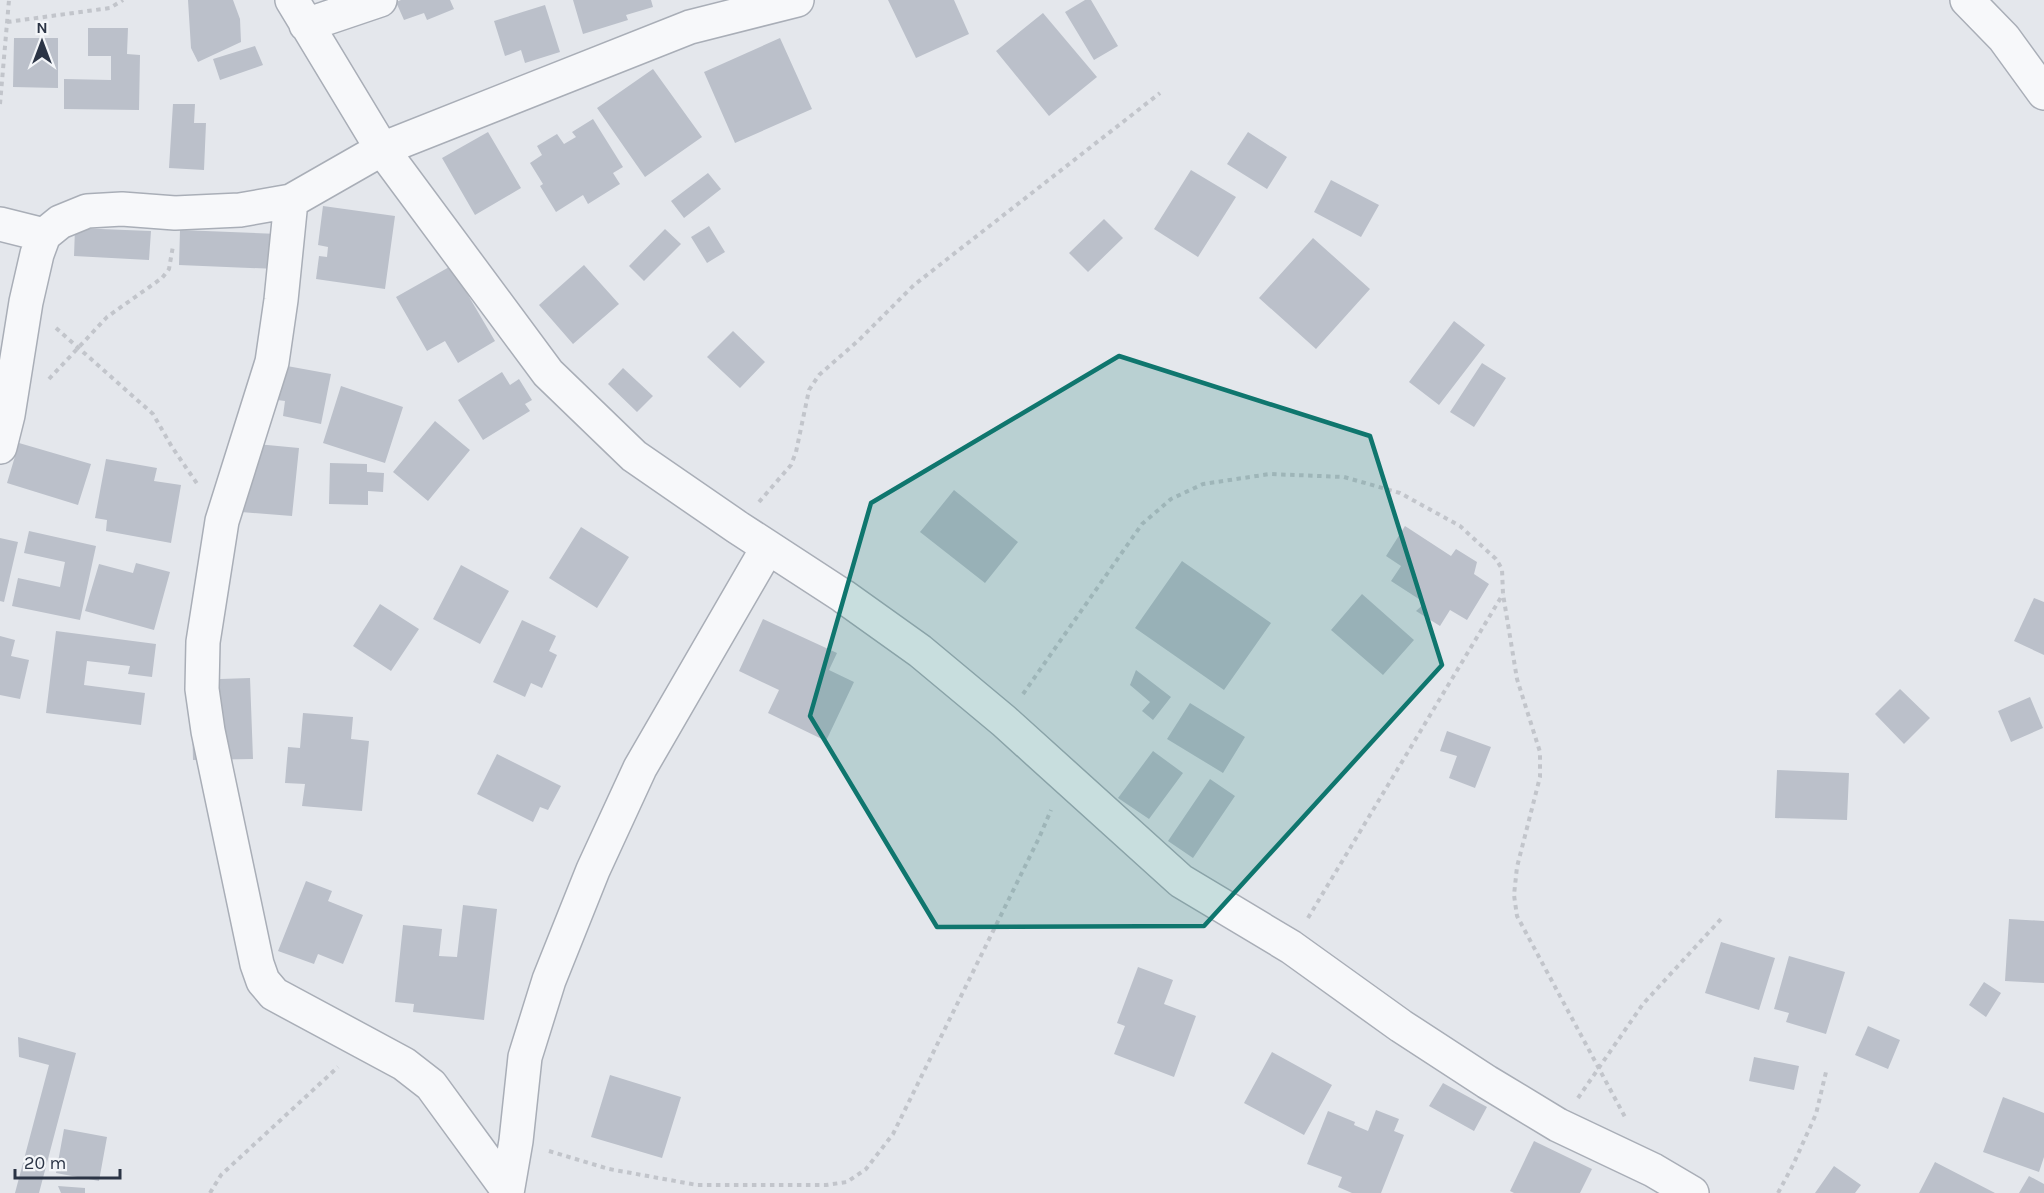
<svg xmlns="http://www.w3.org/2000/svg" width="2044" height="1193" viewBox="0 0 2044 1193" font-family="Karla,sans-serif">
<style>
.building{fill:#bbc0ca}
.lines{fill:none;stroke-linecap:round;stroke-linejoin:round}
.street-casing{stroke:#a9aeb7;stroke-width:36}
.path{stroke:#c2c5cb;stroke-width:4;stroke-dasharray:4.5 4.5;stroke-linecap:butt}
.street{stroke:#f7f8fa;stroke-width:33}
.marked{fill:#0f766e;fill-opacity:0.2;stroke:#0f766e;stroke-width:4.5;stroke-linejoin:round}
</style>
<rect width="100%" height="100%" fill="#e4e7ec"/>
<path class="building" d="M188,0H233L240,19L241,42L198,62L191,48Z
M401,0H450L454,9L427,20L424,13L404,20L396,2Z
M573,0H651L653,7L626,15L628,20L583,34Z
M888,0H954L969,34L916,58Z
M1085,0H1091L1118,46L1094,60L1065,12Z
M545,5L560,52L525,63L521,50L505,56L494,21Z
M1043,13L1097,77L1049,116L996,51Z
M88,28H128L127,54L140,55L139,110L64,109V79L111,80V56H88Z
M14,38H58V88L13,87Z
M780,38L812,109L735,143L704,72Z
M255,46L263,65L220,80L213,59Z
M653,69L702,137L645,177L597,108Z
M173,104H195L194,123H206L204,170L169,168Z
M593,119L623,167L613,173L620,184L588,204L583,195L556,212L540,186L543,184L530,163L542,155L537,146L557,134L564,144L576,137L572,132Z
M488,132L521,188L475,215L442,158Z
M1248,132L1287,157L1267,189L1227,164Z
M1191,170L1236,197L1198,257L1154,229Z
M708,173L721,189L684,218L671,201Z
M1331,180L1379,205L1361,237L1314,212Z
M323,206L395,216L385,289L316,279L319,256L327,257L328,247L318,245Z
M1104,219L1123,238L1088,272L1069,253Z
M709,226L725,252L707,263L691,237Z
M75,228L151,231L149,260L74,256Z
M665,229L681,244L644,281L629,266Z
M180,230L278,234L277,269L179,265Z
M1313,238L1370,289L1316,349L1259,298Z
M584,265L619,304L573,344L539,305Z
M451,266L495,341L458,363L445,341L427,351L396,297Z
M1454,321L1485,345L1439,405L1409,382Z
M733,331L765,362L740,388L707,357Z
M1482,363L1506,378L1474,427L1450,412Z
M287,366L331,374L321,424L283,416L285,401L270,399L274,379L284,380Z
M623,368L653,396L637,412L608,384Z
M502,372L510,385L519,379L532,400L525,404L530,411L483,440L458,400Z
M341,386L403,407L385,463L323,443Z
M435,421L470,450L428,501L393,472Z
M236,442L299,448L292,516L229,511Z
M19,443L91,464L78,505L7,483Z
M106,459L157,468L154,481L181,485L171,543L106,531L107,520L95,518Z
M330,463L367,464V472L384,473L383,492L368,491V505L329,504Z
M954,490L1018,542L985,583L920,532Z
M1405,526L1451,556L1456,549L1477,562L1474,574L1489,584L1467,620L1450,610L1440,626L1416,611L1425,603L1391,581L1401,566L1386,556Z
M581,527L629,557L597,608L549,578Z
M29,531L96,546L80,620L12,606L18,578L60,587L65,562L24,553Z
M0,538L18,542L4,602L0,601Z
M1182,561L1271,623L1224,690L1135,628Z
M136,563L170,572L154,630L85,611L99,564L133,573Z
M461,565L509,591L480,644L433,619Z
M1362,594L1414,640L1383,675L1331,630Z
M2034,598L2044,602V655L2014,641Z
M380,604L419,629L391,671L353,646Z
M763,619L837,653L829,670L854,682L826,741L768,713L779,690L739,671Z
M522,620L556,636L549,651L557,655L542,688L531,683L525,697L493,682Z
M56,631L156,644L152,677L128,674L130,666L87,661L84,685L145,693L141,725L46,713Z
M0,636L15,640L11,656L29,660L20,699L0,695Z
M1136,670L1171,697L1153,720L1142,711L1150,702L1130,685Z
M250,678L253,759L193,760L191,680Z
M1900,689L1930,718L1904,744L1875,714Z
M2030,697L2043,728L2011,742L1998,711Z
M1190,703L1245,737L1223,773L1167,739Z
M303,713L353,717L351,739L369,741L362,811L302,806L305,784L285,783L288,747L300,748Z
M1447,731L1491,747L1475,788L1449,778L1457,756L1440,751Z
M1153,751L1183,773L1149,819L1118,798Z
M497,754L561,786L548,810L540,807L533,822L477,794Z
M1777,770L1849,773L1847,820L1775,818Z
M1210,779L1235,796L1193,858L1168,841Z
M306,881L332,891L328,901L363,915L343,964L318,954L314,964L278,951Z
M463,905L497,909L484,1020L413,1012L414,1004L395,1002L403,925L442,929L439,956L457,957Z
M2009,919L2044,921V983L2005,981Z
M1721,942L1775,958L1759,1010L1705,993Z
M1789,956L1845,972L1826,1034L1786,1022L1789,1013L1774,1009Z
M1138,967L1173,980L1164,1004L1196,1016L1174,1077L1114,1054L1125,1026L1117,1023Z
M1984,982L2001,993L1986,1017L1969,1005Z
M1868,1026L1900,1040L1888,1069L1855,1055Z
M18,1037L76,1053L39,1193H15L49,1065L19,1057Z
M1272,1052L1332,1085L1304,1135L1244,1103Z
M1754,1057L1799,1066L1794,1090L1749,1081Z
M610,1075L681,1097L662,1158L591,1137Z
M1443,1083L1487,1107L1474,1131L1429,1106Z
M2003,1097L2044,1113V1157L2039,1172L1983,1152Z
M1376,1110L1399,1119L1394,1131L1404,1135L1381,1193H1352L1338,1187L1342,1177L1307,1164L1328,1111L1355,1122L1354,1125L1368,1131Z
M64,1129L107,1137L99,1181L56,1173Z
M1534,1141L1592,1169L1580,1193H1514L1510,1191Z
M1935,1162L1995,1193H1919Z
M1834,1166L1861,1185L1855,1193H1815Z
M2029,1176L2044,1184V1193H2019Z
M58,1186L85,1188V1193H61Z"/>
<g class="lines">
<defs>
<path id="street" d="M292,0L382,149L548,373L634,456L737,527L843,596L920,651L1004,721L1181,881L1291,947L1401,1026L1487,1082L1558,1125L1653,1170L1692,1193
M1967,0L2004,38L2044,93
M306,25L380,0
M291,201L281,300L272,362L222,521L203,642L202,689L208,731L257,964L263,981L274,994L404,1064L431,1085L507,1189
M0,224L44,235
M0,447L8,415L26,302L37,254L44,235L60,222L87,211L122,209L175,213L240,210L291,201L382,149L690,27L797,0
M507,1193L516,1141L525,1057L549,980L593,870L640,768L768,547"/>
</defs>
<use href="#street" class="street-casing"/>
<path class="path" d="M7,22L110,8L123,0
M0,104L9,0
M56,328L153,414L172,447L198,485
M49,379L107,317L162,278L169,269L173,246
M759,502L791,465L796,452L809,390L819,375L859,340L914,285L1160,93
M1023,694L1142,524L1171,499L1203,484L1270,474L1344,477L1400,493L1460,526L1496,559L1502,569L1503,594L1517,679L1540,752V777L1517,867L1514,895L1517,916L1625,1117
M1308,918L1503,594
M1578,1098L1643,1004L1721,919
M549,1151L609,1169L697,1185H826L847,1182L866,1169L893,1134L1039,838L1051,810
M210,1193L221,1175L338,1067
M1778,1193L1793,1165L1816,1114L1826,1072"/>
<use href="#street" class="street"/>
</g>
<path class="marked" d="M1119,356L1370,436L1442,665L1204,926L937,927L810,716L871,503Z"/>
<g transform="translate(42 42)" stroke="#f4f6f9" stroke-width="4.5" paint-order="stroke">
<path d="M0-4.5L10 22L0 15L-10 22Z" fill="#2b3445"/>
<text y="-9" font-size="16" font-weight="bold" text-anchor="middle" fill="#2b3445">N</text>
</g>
<path d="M15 1169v9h105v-9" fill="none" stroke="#2b3445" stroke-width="3"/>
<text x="24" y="1169" font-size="18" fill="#2b3445" stroke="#f4f6f9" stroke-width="4.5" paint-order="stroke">20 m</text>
</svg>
